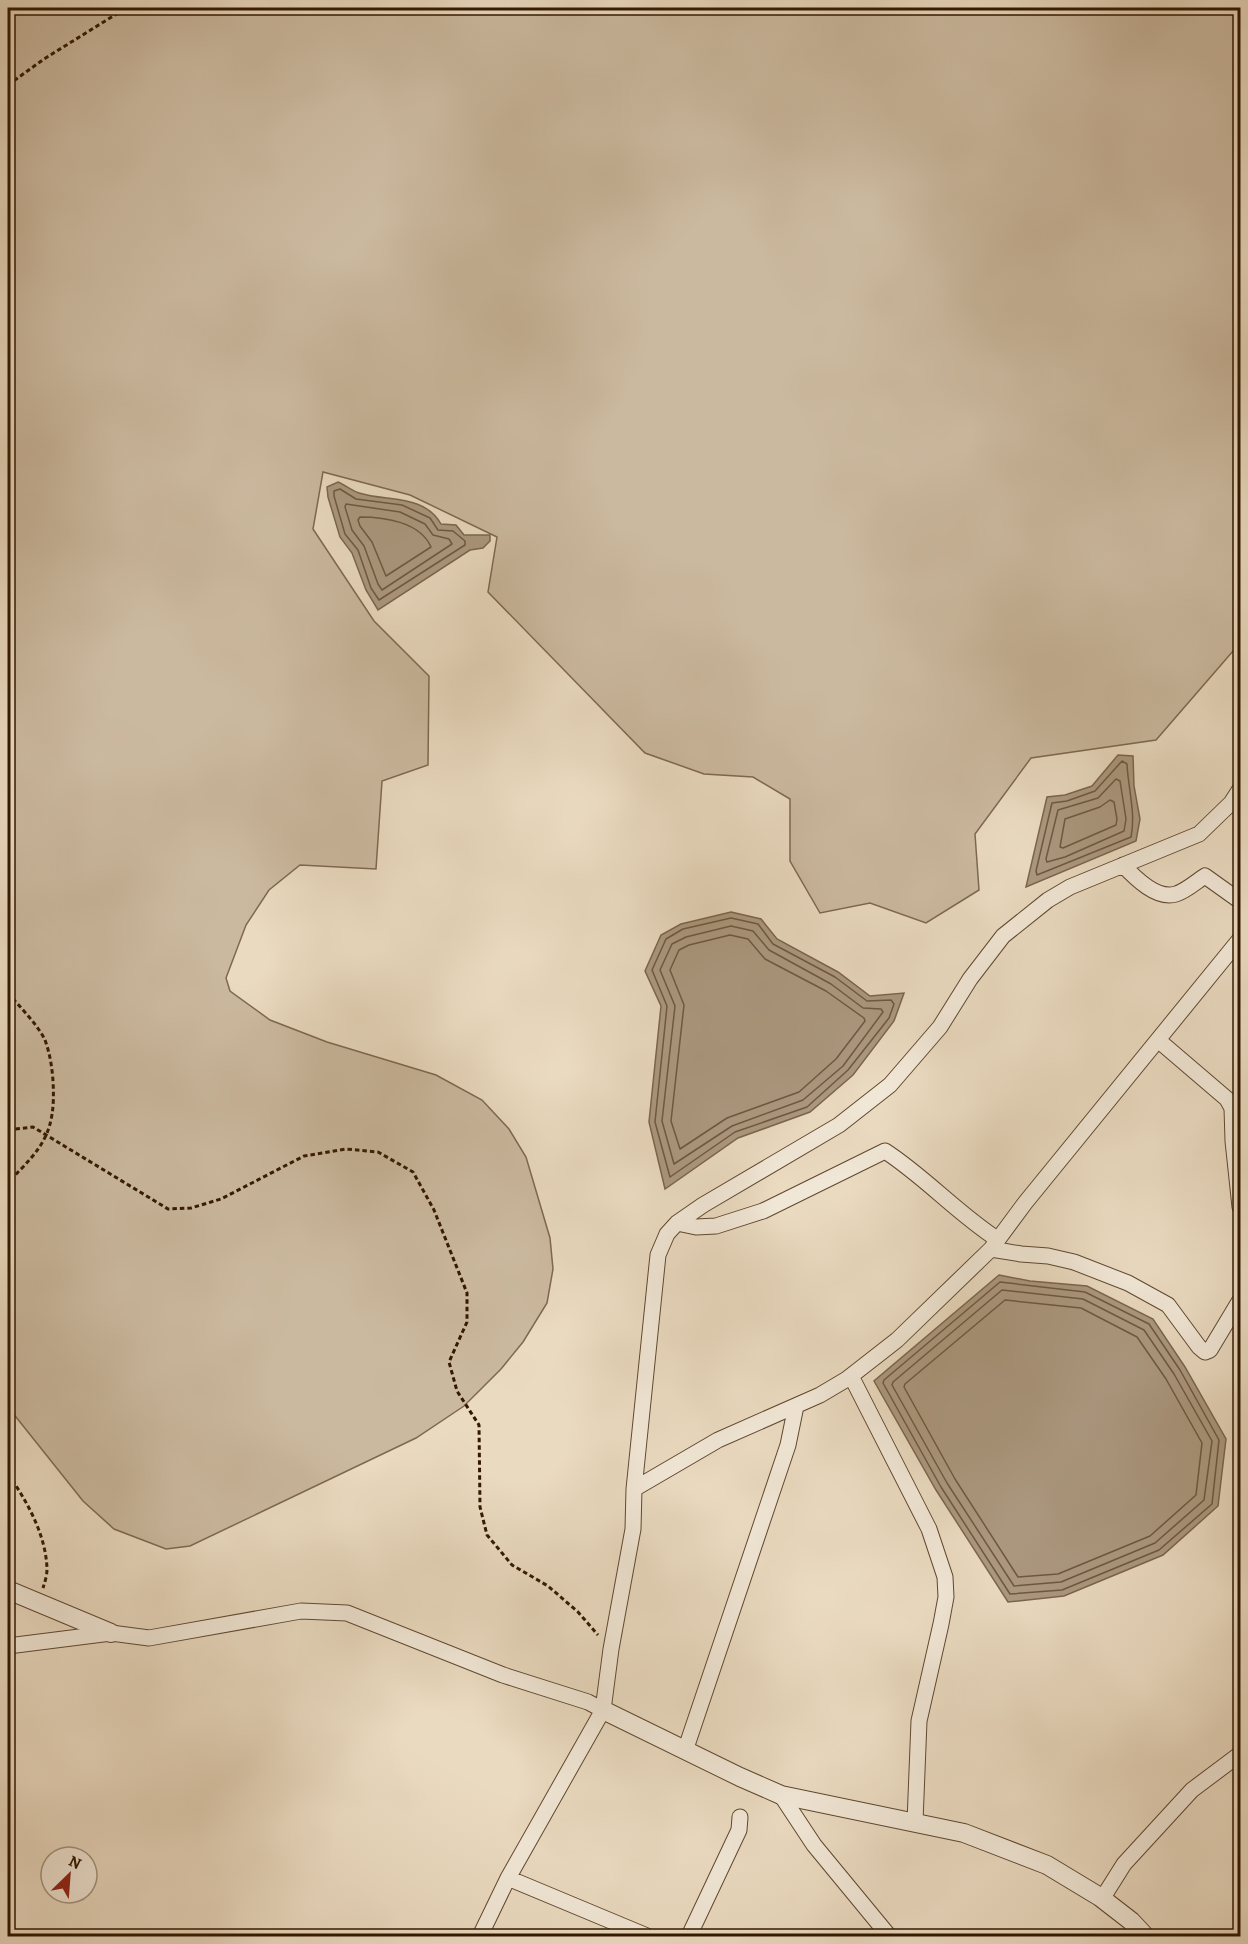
<svg xmlns="http://www.w3.org/2000/svg" width="1248" height="1944" viewBox="0 0 1248 1944" font-family="Alegreya,serif">
<style>
.green{fill:#cbb99f;stroke:#7e6850;stroke-width:1.5}
.water{fill:#ab987f;stroke:#7b654c;stroke-width:1.5}
.lines{fill:none;stroke-linecap:round;stroke-linejoin:round}
.shore{stroke:#6e5840;stroke-width:1.5}
.minor-casing{stroke:#604830;stroke-width:17}
.tertiary-casing{stroke:#604830;stroke-width:20}
.path{stroke:#321800;stroke-width:3;stroke-dasharray:4.5 3;stroke-linecap:butt}
.minor{stroke:#f1e7d6;stroke-width:15}
.tertiary{stroke:#f1e7d6;stroke-width:18}
</style>
<rect width="100%" height="100%" fill="#eadac0"/>
<filter id="stains"><feTurbulence type="fractalNoise" baseFrequency=".00333" numOctaves="4"/><feColorMatrix values="0 0 0 0 .2 0 0 0 0 .09 0 0 0 0 .02 0 0 0 .5 -.17"/></filter>
<radialGradient id="worn" r=".72"><stop offset=".6" stop-color="#630" stop-opacity="0"/><stop offset="1" stop-color="#630" stop-opacity=".3"/></radialGradient>
<path class="green" d="M8,8H1240V643L1156,740L1031,758L975,834L979,890L926,923L870,903L820,913L790,861V799L753,777L704,774L645,753L488,592L497,537L410,495L323,472L313,529L374,621L429,676L428,765L382,781L376,869L300,865L269,890L246,925L226,978L230,991L270,1020L327,1042L436,1075L482,1100L509,1129L526,1157L550,1238L553,1269L547,1303L523,1342L501,1369L464,1406L416,1438L190,1546L166,1549L114,1529L83,1501L8,1407Z"/>
<path class="water" d="M338,482C345,485 352,491 359,493C388,502 424,494 441,524L456,525L464,535H490V541L483,548L470,550L378,610L366,590L352,553L340,537L328,497L327,487Z
M1118,755L1133,756L1134,786L1140,819L1136,841L1026,887L1047,797L1065,795L1092,786Z
M731,912L761,919L777,939L838,972L870,996L904,993L894,1021L853,1075L810,1112L738,1138L665,1189L649,1122L661,1006L645,971L661,935L681,924Z
M999,1275L1030,1281L1087,1286L1153,1319L1185,1367L1226,1439L1218,1506L1163,1555L1064,1596L1008,1602L936,1490L874,1381Z"/>
<g class="lines">
<path class="shore" d="M340,489L356,499L402,505L430,518L438,530L453,531L465,541V545L379,600L371,588L358,550L345,534L334,496V491Z
M346,504L400,512L425,524L433,535L449,539L452,544L382,590L378,584L364,546L352,530L345,507Z
M360,517C385,517 420,522 431,547L386,576L372,542L360,526L358,520Z
M1122,761L1127,764C1128,788 1136,813 1131,837L1037,875L1036,871L1052,803L1067,801L1095,791Z
M1116,779L1120,781L1126,819L1124,831L1065,857L1047,862L1046,859L1058,810L1098,798Z
M1110,800L1114,802L1117,819L1116,825L1063,848L1060,847L1065,819L1100,807Z
M731,918L758,924L773,944L835,977L867,1001L891,1000L894,1004L889,1018L848,1070L807,1107L735,1132L670,1177L655,1122L667,1006L652,970L666,939L683,929Z
M731,926L753,931L769,950L831,984L863,1008L881,1009L883,1012L843,1066L803,1100L732,1126L674,1164L662,1121L675,1006L660,970L672,944L686,937Z
M730,935L748,939L765,959L826,991L864,1018L865,1021L836,1059L799,1092L727,1118L680,1149L671,1121L684,1005L670,970L679,950L689,945Z
M1000,1282L1085,1292L1149,1324L1180,1370L1219,1440L1212,1504L1159,1550L1062,1590L1010,1594L941,1487L883,1383L884,1380Z
M1002,1290L1083,1299L1144,1330L1174,1374L1212,1441L1204,1500L1155,1543L1061,1582L1014,1586L947,1483L892,1385L893,1382Z
M1005,1300L1081,1308L1137,1337L1166,1379L1202,1443L1196,1495L1150,1536L1058,1574L1018,1577L955,1479L904,1387L905,1384Z"/>
<defs>
<path id="minor" d="M1123,865C1135,878 1157,900 1176,894C1186,891 1197,881 1205,876L1240,901
M1158,1040L1227,1099L1232,1108L1233,1141L1240,1207
M677,1223L696,1227L716,1226L763,1211L885,1151C925,1177 957,1213 997,1239
M991,1249L1021,1254L1048,1256L1074,1262L1128,1283L1168,1305L1199,1347L1205,1352L1210,1350L1240,1300
M851,1376L929,1529L945,1577L946,1597L941,1624L919,1721L915,1822
M634,1489L718,1440L820,1395L847,1379L897,1340L991,1249L1025,1203L1240,939
M8,1646L111,1633L149,1638L301,1611L347,1613L503,1675L588,1702L603,1710
M685,1751L788,1445L796,1406
M781,1795L814,1845L889,1936
M508,1878L647,1936
M1102,1899L1124,1864L1192,1790L1240,1754
M480,1936L508,1878L603,1710L611,1649L633,1529L634,1489L658,1255L667,1234L677,1223L703,1205L839,1125L890,1085L940,1027L970,979L1003,936L1048,900L1070,887L1199,834L1231,803L1240,789
M689,1936L739,1830L740,1817"/>
<path id="tertiary" d="M8,1590L111,1633
M603,1710L740,1777L781,1795L964,1833L1047,1865L1100,1897L1131,1921L1145,1936"/>
</defs>
<use href="#minor" class="minor-casing"/>
<use href="#tertiary" class="tertiary-casing"/>
<path class="path" d="M8,85L44,59L126,8
M8,993C19,1006 38,1025 45,1040C50,1054 52,1067 53,1081C56,1132 43,1148 8,1182
M8,1130L33,1127L168,1209L191,1208L221,1199L304,1156L346,1149L378,1152L413,1172L434,1210L467,1293V1322L449,1362L457,1391L479,1425L480,1507L487,1535L512,1565L548,1586L578,1612L598,1635
M8,1474C27,1501 46,1535 47,1569C47,1575 45,1582 43,1588"/>
<use href="#minor" class="minor"/>
<use href="#tertiary" class="tertiary"/>
</g>
<rect width="1248" height="1944" fill="none" stroke="#eadac0" stroke-width="30"/>
<rect x="9" y="9" width="1230" height="1926" fill="none" stroke="#321800" stroke-width="3"/>
<rect x="15" y="15" width="1218" height="1914" fill="none" stroke="#321800" stroke-width="1.5"/>
<g transform="translate(69 1875) rotate(25)"><circle r="28" fill="#f1e7d6" stroke="#a59480" stroke-width="1.5"/>
<path d="M0-4.5L10 22L0 15L-10 22Z" fill="#8f2418"/>
<text y="-9" font-size="16" font-weight="bold" text-anchor="middle" fill="#321800">N</text>
</g>
<rect width="100%" height="100%" filter="url(#stains)"/>
<rect width="100%" height="100%" fill="url(#worn)"/>
</svg>
